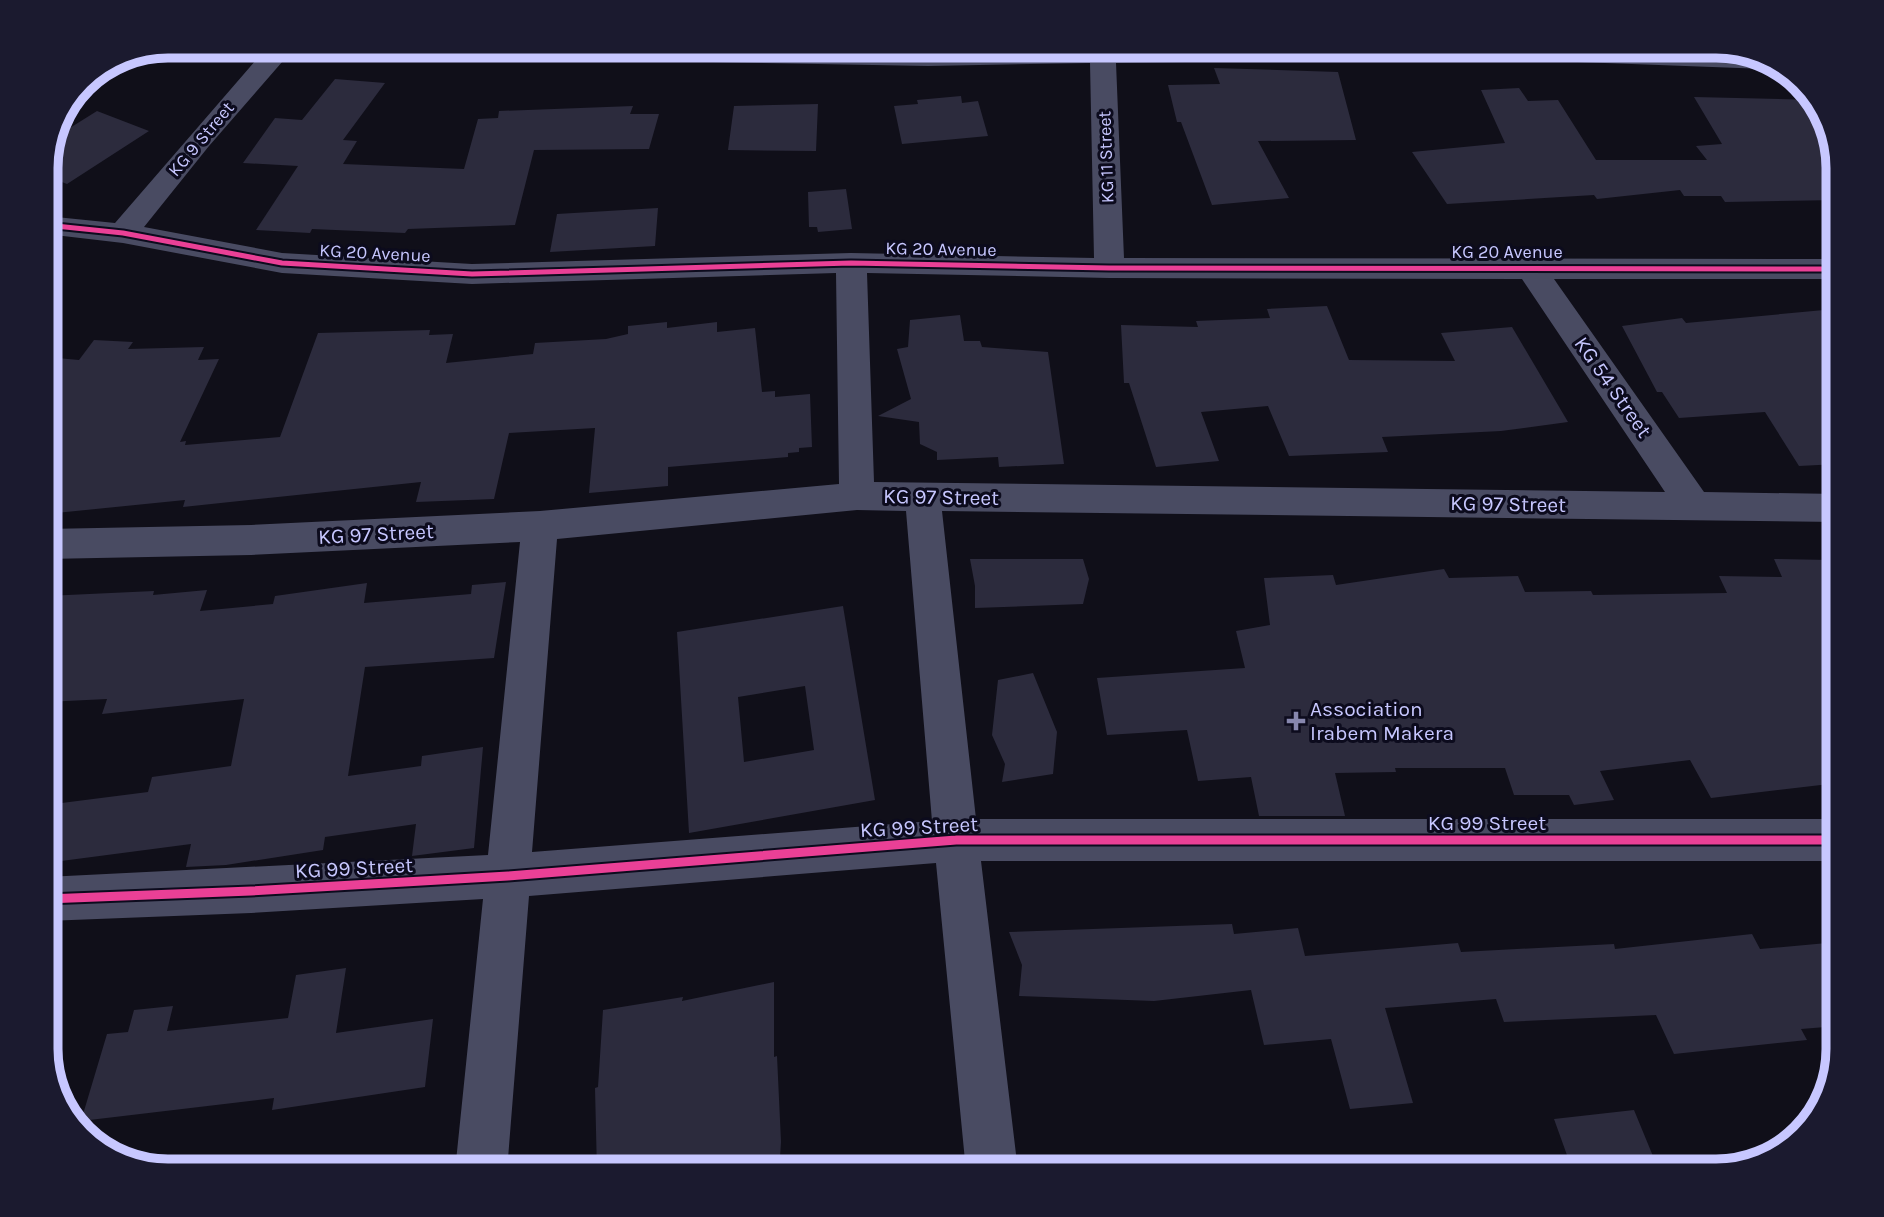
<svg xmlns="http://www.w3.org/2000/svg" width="1884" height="1217" viewBox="0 0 1884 1217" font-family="Karla,sans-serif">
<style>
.green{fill:#0e2422}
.building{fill:#2c2b3d;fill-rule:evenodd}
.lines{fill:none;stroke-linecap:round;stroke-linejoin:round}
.minor{fill:#494b62;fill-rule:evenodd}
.cycleway-far1-casing{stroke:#0c0b1d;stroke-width:9}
.cycleway-casing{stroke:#0c0b1d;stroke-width:13}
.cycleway-far1{stroke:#ea4096;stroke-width:5}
.cycleway{stroke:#ea4096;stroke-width:9}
.poi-dot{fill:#8787ae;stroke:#0c0b1d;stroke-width:2.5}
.labels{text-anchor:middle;stroke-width:6;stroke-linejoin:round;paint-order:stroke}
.far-street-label{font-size:18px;fill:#c7c7ff;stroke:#0c0b1d}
.street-label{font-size:21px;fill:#c7c7ff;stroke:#0c0b1d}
.poi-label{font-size:21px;fill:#c7c7ff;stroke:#0c0b1d;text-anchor:start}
.rim{fill:none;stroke:#c7c7ff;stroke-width:9}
</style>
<rect width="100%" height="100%" fill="#100f19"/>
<path class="green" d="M1466,46H1716L1747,55Z"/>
<path class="building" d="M1214,68L1338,72L1356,140L1258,141L1289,198L1212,205L1181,122H1177L1168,85L1220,84Z
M335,79L385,83L343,140L357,141L343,164L464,169L478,119L498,118L499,111L633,106L630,114H659L649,149L534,150L515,225L408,229L405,233L312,229L310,233L256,230L298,166L243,163L275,118L302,120Z
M1519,88L1528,101L1558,100L1596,160H1707L1696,146L1722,144L1694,97L1816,100L1822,107L1838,167V200L1725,202L1721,196H1684L1680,190L1597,199L1594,195L1447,204L1412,152L1505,143L1481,90Z
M961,96L962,103L978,101L988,136L902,144L894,106L918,104L917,100Z
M818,104L816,151L728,150L734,106Z
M97,111L149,131L67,184L46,176V160L57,136Z
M846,189L852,229L818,232L817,227H809L808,192Z
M658,208L655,246L550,252L557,214Z
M1327,306L1349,360L1455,361L1441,333L1512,327L1568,422L1501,431L1382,437L1388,452L1289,456L1268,406L1201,412L1219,461L1156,467L1129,383H1124L1121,325L1198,327L1196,321L1270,318L1267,309Z
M1824,310L1838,326V464L1799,466L1765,412L1679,418L1662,392H1657L1622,326L1682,318L1686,323Z
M960,315L964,341H980L982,347L1048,352L1064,464L999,467L998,457L937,460V452L920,444L919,422L878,416L911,399L897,349L908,347L910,320Z
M667,322V328L717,322V332L755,328L762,392L775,391V397L810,394L812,447L799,448V452L788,453V457L668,467V486L589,493L595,428L509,433L494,499L416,502L421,482L183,507L185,500L46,514V357L79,360L94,340L133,342L128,349L204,347L198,360L219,359L180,442L186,441L185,445L280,437L318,333L430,330L429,335L453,334L446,363L533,354L535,343L606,339L628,334V326Z
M970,559H1083L1089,579L1083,604L975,608V586Z
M1774,559L1830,560L1838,576V783L1711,798L1690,760L1600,771L1614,800L1574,805L1569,795H1514L1505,768H1395L1396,772L1335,773L1345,816H1259L1251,777L1198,781L1187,730L1107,735L1097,678L1245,668L1236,631L1270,625L1264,578L1333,575L1336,585L1444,569L1449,578L1518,576L1525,592L1591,591L1593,595L1727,593L1719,576L1782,577Z
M506,582L494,658L365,667L348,776L421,766L422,756L483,747L474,848L412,856L416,824L325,837L323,850L226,865L186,867L191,844L46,863V805L148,792L152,777L231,766L244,699L102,714L107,699L46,702V596L154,591L153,595L207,590L200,611L273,604L275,596L367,583L364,603L471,594L472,585Z
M843,606L875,800L689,833L677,632ZM805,686L814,750L744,762L738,697Z
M1033,673L1057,732L1053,774L1002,782L1005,764L992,735L998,680Z
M1232,924L1234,934L1298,928L1305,956L1458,943L1461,952L1614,944L1615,949L1752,934L1760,949L1838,942V1026L1801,1029L1807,1040L1674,1054L1656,1015L1504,1022L1496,999L1385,1008L1413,1103L1350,1109L1331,1039L1264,1045L1251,990L1154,1001L1019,996L1022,965L1009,932Z
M346,968L336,1033L433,1019L425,1087L272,1110L274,1098L81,1121L107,1034L128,1032L134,1010L173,1006L167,1031L288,1018L296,975Z
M774,982V1057L777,1056L781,1142L779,1172H597L595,1088L598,1087L603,1010L683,997L682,1001Z
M1634,1110L1655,1161L1572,1169L1554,1119Z"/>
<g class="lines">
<path class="minor" d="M259,46H662L928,50L1092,48L1093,46H1552L1739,52L1777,64L1766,69L1467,58L1116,63L1124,258L1838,259V279H1554L1704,492L1838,494V522L942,511L976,819H1838V861H981L1018,1171H966L936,863L529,896L507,1171H455L483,899L251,913L46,921V877L488,855L520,542L251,555L46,559V529L251,525L540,511L839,484L836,273L472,284L282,273L123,243L46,234V216L115,223L263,52ZM289,54L928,66L1090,63L1094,258L851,253L472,264L282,253L144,227L209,146ZM867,273L1109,278L1522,279L1665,492L874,482ZM857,510L906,511L932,821L532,852L557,539Z"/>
<defs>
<path id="cycleway-far1" d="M46,225L123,233L282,263L472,274L851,263L1109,268L1838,269"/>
<path id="cycleway" d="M46,899L251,891L508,876L956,840H1838"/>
</defs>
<use href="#cycleway-far1" class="cycleway-far1-casing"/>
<use href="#cycleway" class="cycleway-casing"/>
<use href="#cycleway-far1" class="cycleway-far1"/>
<use href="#cycleway" class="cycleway"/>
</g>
<path class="poi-dot" d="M1292.5 710.5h7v7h7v7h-7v7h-7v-7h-7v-7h7z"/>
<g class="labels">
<g class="far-street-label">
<text transform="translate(201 139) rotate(-50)" y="6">KG 9 Street</text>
<text transform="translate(1106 157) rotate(-92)" y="6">KG 11 Street</text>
<text transform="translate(941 249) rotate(1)" y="6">KG 20 Avenue</text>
<text x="1507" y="258">KG 20 Avenue</text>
<text transform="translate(375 253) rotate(3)" y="6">KG 20 Avenue</text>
</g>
<g class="street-label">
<text transform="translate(1613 387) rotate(55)" y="7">KG 54 Street</text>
<text transform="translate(941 497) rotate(1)" y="7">KG 97 Street</text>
<text transform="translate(1508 504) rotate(1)" y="7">KG 97 Street</text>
<text transform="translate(376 534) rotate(-3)" y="7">KG 97 Street</text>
<text x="1487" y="830">KG 99 Street</text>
<text transform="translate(919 827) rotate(-3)" y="7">KG 99 Street</text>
<text transform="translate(354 868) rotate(-3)" y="7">KG 99 Street</text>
</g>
<g class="poi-label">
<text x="1310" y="716">Association<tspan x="1310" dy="24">Irabem Makera</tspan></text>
</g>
</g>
<path d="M0 0H1884V1217H0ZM168 58H1716A110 110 0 0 1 1826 168V1049A110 110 0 0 1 1716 1159H168A110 110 0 0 1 58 1049V168A110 110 0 0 1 168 58Z" fill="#1b1a2f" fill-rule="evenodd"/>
<path class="rim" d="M168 58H1716A110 110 0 0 1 1826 168V1049A110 110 0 0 1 1716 1159H168A110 110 0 0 1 58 1049V168A110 110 0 0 1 168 58Z"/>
</svg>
